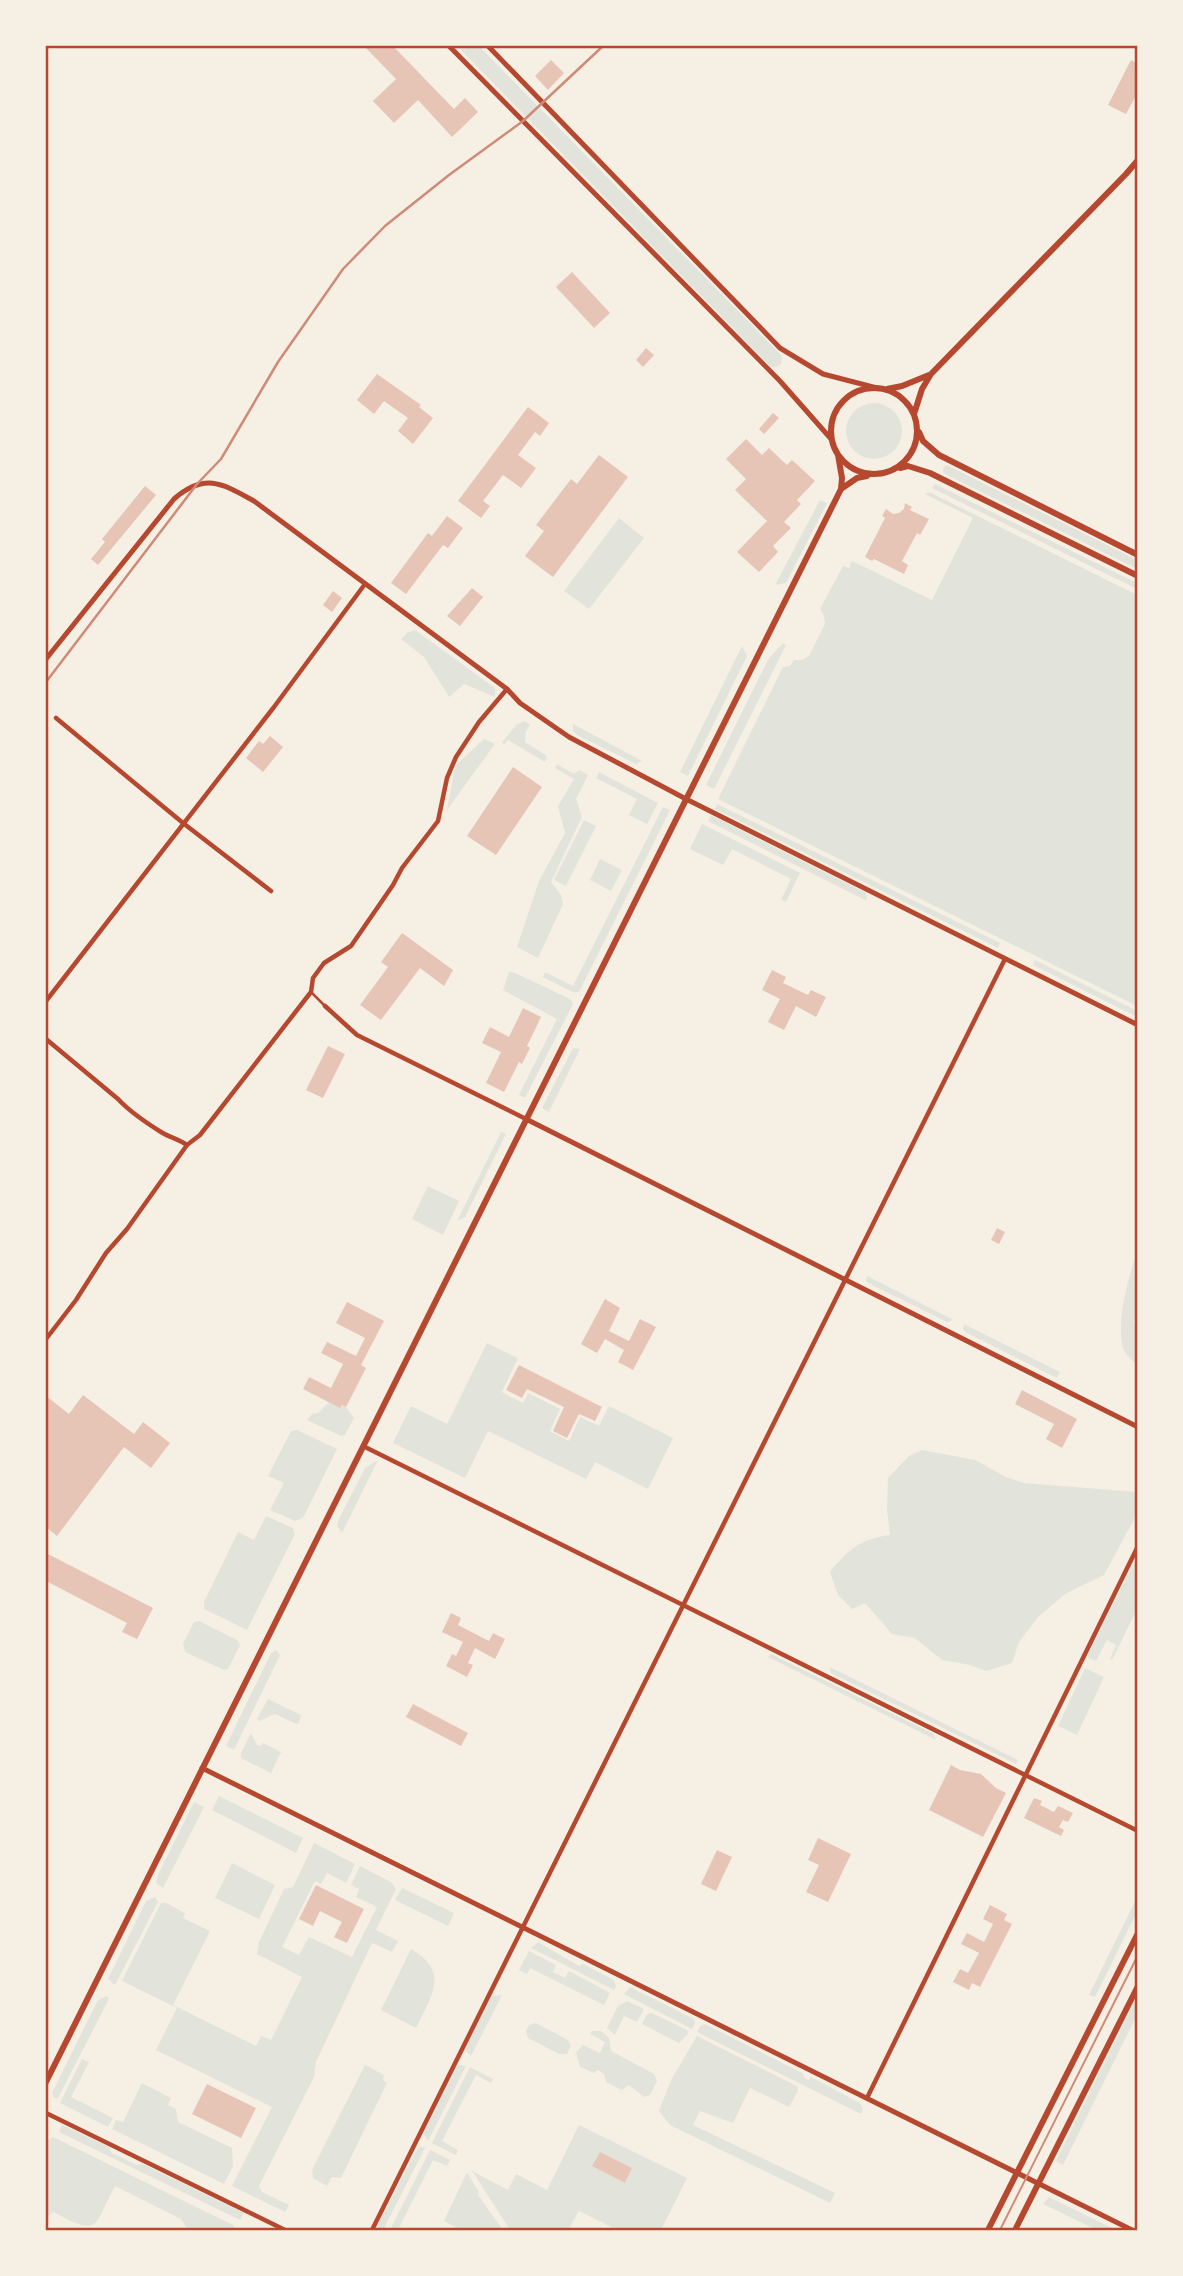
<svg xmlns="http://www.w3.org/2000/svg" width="1183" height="2276" viewBox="0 0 1183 2276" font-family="'Crimson Pro',serif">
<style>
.green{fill:#e2e4dc}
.building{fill:#e6c5b7}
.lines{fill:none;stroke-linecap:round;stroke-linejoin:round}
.service{stroke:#b5482f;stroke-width:2.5}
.minor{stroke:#b5482f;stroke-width:4.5}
.tertiary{stroke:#b5482f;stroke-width:5}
.secondary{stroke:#b5482f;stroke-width:6}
.tram{stroke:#cf8b77;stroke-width:2}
.rail{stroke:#cf8b77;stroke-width:2.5}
.neatline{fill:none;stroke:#b5482f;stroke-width:2.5}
</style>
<rect width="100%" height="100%" fill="#f6efe4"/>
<path class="green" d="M457,46H479L782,356L781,364L776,367H771Z
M846 431a28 28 0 1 1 56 0a28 28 0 1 1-56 0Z
M947,465L1137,560V569L943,473V468Z
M935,484L1137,583V589L932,488Z
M929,492L1137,595V1006L718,799L783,667L790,666L794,660H802L809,656L825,624L824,616L820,609L843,566L849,568L852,561L932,600L973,518L925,494Z
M820,500L827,503L786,583L775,585Z
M619,518L644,538L589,609L564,591Z
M415,630L495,688V697L464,684L449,697L424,657L401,639L407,633Z
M783,643L786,645L714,789L706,785L769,658Z
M742,646L747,656L688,776L680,772Z
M525,721L530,725L526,731L525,742L547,756L545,762L508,740L504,745L502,742L517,724Z
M573,724L642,761L636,764L577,735L573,731Z
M484,739L495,744L447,810L455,766Z
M557,764L574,774L579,770L588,775L576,799L582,817L551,882L561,895L563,904L538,958L517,947L539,881L565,833L558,806L574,779L555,768Z
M599,772L658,803L647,824L629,815L637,799L596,778Z
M717,804L1000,943L998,948L715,809Z
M663,807L670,810L579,992H573L543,977L545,972L573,986Z
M711,815L866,893L867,901L708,821Z
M584,820L596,826L566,886L554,880Z
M702,824L800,873L786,902L781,900L791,879L732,849L723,865L690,849Z
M600,859L622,870L611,891L590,880Z
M1035,960L1137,1011V1017L1033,965Z
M509,972H513L570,999L573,1004L525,1098L519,1095L557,1019L503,990Z
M573,1048L580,1049L549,1112L542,1108Z
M501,1132L506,1134L465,1217L457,1221Z
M428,1186L459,1201L443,1235L412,1219Z
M1137,1252V1315L1134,1322L1137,1328V1365C1132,1360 1125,1354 1123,1348C1116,1321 1128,1278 1137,1252Z
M867,1276L952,1319L951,1321L947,1322L868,1283L866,1281Z
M964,1324L1060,1372L1057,1378L965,1332L963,1329Z
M487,1343L518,1358L502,1392L523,1403L528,1393L560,1409L550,1431L569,1441L580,1417L599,1426L609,1406L673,1438L648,1489L595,1462L586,1479L488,1431L465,1478L393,1443L411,1406L447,1424Z
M329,1402L340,1407L342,1405L346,1407L354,1418L345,1435L341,1436L307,1420L312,1414L318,1413Z
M297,1430L337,1449L303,1518L295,1521L270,1510L284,1483L268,1476L291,1431Z
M922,1450L975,1460L1006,1477L1024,1483L1137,1492V1514L1104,1575L1065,1594L1038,1617L1019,1642L1012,1663L986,1671L970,1665L942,1660L915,1638L892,1634L865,1603L852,1609L838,1595L830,1572C849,1549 860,1539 890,1535L887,1510L888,1478L909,1456Z
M378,1460L342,1533L337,1526L338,1521L365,1468Z
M266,1516L293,1528L295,1534L247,1630L204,1609V1602L238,1532L254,1540Z
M1134,1563L1137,1565V1609L1112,1660L1110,1659L1116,1645L1107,1640L1096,1661L1087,1657Z
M199,1621L237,1640L240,1645L228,1669L224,1670L185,1652L183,1644L194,1622Z
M276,1650L280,1655L234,1750L226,1746L271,1653Z
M771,1654L934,1734L936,1740L768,1657Z
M830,1667L1018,1760L1016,1764L831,1673Z
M1085,1668L1104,1677L1077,1735L1058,1726Z
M268,1699L301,1715L299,1723L296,1724L275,1714L259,1721L257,1719Z
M251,1733L257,1745L260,1746L263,1743L281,1752L271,1773L241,1758V1753Z
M219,1796L303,1838L296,1853L212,1810Z
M194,1802L204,1807L163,1888L156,1883L158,1875Z
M314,1843L355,1864L346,1883L327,1873L321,1884L315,1881L282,1947L299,1955L309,1937L352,1957L377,1907L356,1897L359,1889L351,1885L360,1866L391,1882L396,1889L376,1930L398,1941L392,1952L372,1943L316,2062L314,2077L259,2186L262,2192L289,2205L285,2212L232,2186L272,2107L156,2050L177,2008L122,1981L161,1903H166L185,1913L183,1918L210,1931L173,2005L256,2046L261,2036L271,2040L302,1977L257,1954L259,1942L284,1889L293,1887Z
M232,1863L275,1885L259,1919L215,1898Z
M402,1888L454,1913L448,1926L395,1900Z
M155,1897L158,1902L115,1985L108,1979L146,1901Z
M1137,1897V1912L1095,1997L1089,1995Z
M538,1942L579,1966L583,1964L614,1980L616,1987L614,1990L531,1948Z
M411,1949C451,1972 431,1996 416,2028L381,2010Z
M529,1951L556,1965L553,1972L565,1978L569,1971L610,1993L604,2005L530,1968L527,1974L519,1970Z
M630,1987L694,2019L695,2023L692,2029L624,1994Z
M502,1995L471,2056L465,2050L466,2047L492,1996Z
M107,1996L109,1999L58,2098H54L52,2093L98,2000Z
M1137,1997V2015L1063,2165L1056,2161Z
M627,2001L644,2009L637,2022L624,2016L615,2035L607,2028L618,2006Z
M652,2013L687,2030L688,2034L679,2043L642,2024L647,2014Z
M536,2023L568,2040L571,2045L567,2054H559L528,2038L526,2031L529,2025Z
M705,2024L804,2074L803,2077L809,2080L811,2077L860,2103L863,2109L861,2114L697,2032L700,2026Z
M592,2031H601L609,2038L611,2051L654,2074L657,2081L650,2095L644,2097L629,2085L622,2090L606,2082L604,2074L598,2070L594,2073L580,2067L576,2052L583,2045L600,2053L605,2042L590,2034Z
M697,2036L797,2086L798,2091L789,2107L750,2088L733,2123L700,2111L693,2125L835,2193L830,2203L670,2125L659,2111L671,2080Z
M82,2059L89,2062L71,2097L113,2118L108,2127L60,2103Z
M365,2065L384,2075L383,2080L387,2083L341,2178L332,2177L327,2186L313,2178L312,2170Z
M460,2065L466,2066L428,2141L423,2134L456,2067Z
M470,2067L493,2079L491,2083L476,2075L442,2141L458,2150L456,2155L432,2143Z
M142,2083L171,2098L168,2105L176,2109L178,2122L232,2148L233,2166L224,2184L112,2129L116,2120L123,2122Z
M62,2125L109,2147L112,2153L137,2165L143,2164L244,2213L240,2220L59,2132Z
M579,2125L687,2178L661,2230H618L579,2211L568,2230H510L472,2171L508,2190L516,2174L547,2190Z
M53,2137L233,2225L236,2230H188L181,2219L115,2186C93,2226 102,2238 53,2212L46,2218V2144L48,2140Z
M419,2146L425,2148L383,2230H375Z
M430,2150L450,2160L447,2166L433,2160L398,2230H390Z
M466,2174H468L479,2192L478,2195L503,2230H461L444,2221Z
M1049,2197L1116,2230H1097L1043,2204Z"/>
<path class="building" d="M364,46H393L454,109L465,98L478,112L452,137L418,100L394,123L373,101L396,79Z
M551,60L564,73L548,90L535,76Z
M1131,60L1138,64V92L1126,114L1108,105Z
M572,272L610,313L594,328L556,287Z
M646,348L654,355L643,367L636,360Z
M377,374L421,405L419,407L433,418L413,444L398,431L408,418L384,401L374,414L357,400Z
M528,407L549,423L540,436L535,432L518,455L536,468L521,488L503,475L483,501L490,506L481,518L458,501Z
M773,413L779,418L764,434L759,429Z
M746,439L762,455L769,448L787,465L792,460L815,481L797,500L801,504L784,522L791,528L773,546L778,552L759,572L737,552L767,521L735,490L746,479L726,459Z
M599,455L628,477L553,577L525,556L544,531L536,525L571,479L577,484Z
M145,486L156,495L98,565L91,559L105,542L102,539Z
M905,503L912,507L910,510L929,519L920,535L917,533L902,561L908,565L904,574L874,559L872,561L865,557L885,518L882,516L886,509L893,514L899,513L904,509Z
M447,516L463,528L448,548L443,545L406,594L391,583L428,533L432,536Z
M472,588L483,597L460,626L447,616Z
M333,591L342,598L332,612L323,605Z
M270,736L283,747L263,772L246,758L259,741L263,744Z
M513,767L542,787L496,855L467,836Z
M402,933L453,970L444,986L420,968L381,1020L360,1005L388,967L381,962Z
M772,970L786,977L783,983L808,995L811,990L826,997L816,1017L796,1006L784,1030L768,1022L780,999L762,990Z
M523,1008L541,1017L527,1046L530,1048L522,1064L519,1062L504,1092L486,1083L501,1052L482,1043L490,1027L509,1037Z
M328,1046L345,1054L323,1098L306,1090Z
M997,1228L1005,1232L999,1244L991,1240Z
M605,1299L620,1308L609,1331L629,1341L640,1319L656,1327L633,1370L618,1362L624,1350L605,1339L597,1353L581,1344Z
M347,1302L384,1321L361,1365L366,1368L346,1407L342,1405L340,1408L303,1389L309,1377L331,1388L343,1364L321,1353L327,1342L356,1356L365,1338L336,1323Z
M519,1365L602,1407L595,1421L579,1414L567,1438L553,1431L564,1407L527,1389L522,1398L506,1390Z
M1022,1390L1077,1419L1062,1448L1046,1439L1054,1424L1015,1404Z
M83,1395L134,1434L143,1422L170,1443L151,1468L124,1447L57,1536L46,1527V1396L69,1414Z
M46,1553L153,1608L137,1639L122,1632L127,1623L46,1581Z
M451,1613L461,1618L458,1625L489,1641L493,1633L505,1639L495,1659L475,1648L468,1663L473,1665L467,1677L446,1666L452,1654L456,1656L463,1642L442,1632Z
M413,1704L468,1733L461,1746L406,1717Z
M951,1765L960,1770L981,1774L996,1788L1006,1793L983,1837L929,1810Z
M1034,1798L1042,1801L1040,1805L1054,1812L1058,1806L1073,1813L1068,1822L1063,1820L1059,1827L1064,1830L1061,1836L1024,1818Z
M818,1838L851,1854L828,1902L806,1892L819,1865L808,1860Z
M717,1850L732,1857L716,1891L701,1884Z
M316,1885L364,1909L347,1943L334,1937L342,1922L320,1911L313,1926L299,1919Z
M990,1905L1007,1914L1004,1920L1012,1924L980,1987L972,1983L969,1990L953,1982L960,1969L968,1973L979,1953L961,1944L967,1933L984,1942L993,1924L983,1919Z
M207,2084L256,2108L241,2138L192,2114Z
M600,2152L632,2168L625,2183L592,2166Z"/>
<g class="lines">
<path class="service" d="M312,993L325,1006"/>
<path class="minor" d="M56,718L183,823L271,891
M46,1001L274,707L365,584
M325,1006L357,1035L526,1119
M46,1039L118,1099C130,1112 145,1122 161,1132C169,1137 178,1139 187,1145
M46,1339L76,1300L106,1253L127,1229L187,1145L200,1135L311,992L313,978L324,963L351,946L393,885L402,868L438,821L447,778L456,757L479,722L507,689
M363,1446L1138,1831
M867,2098L1138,1546
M46,2113L285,2230
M372,2230L1005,959"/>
<path class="tertiary" d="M449,46L780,381L832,440
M488,46L780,348L823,374L877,388
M46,659L174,499C205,472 223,484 254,501L507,689L520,703L569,737L686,799L1138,1025
M526,1119L1138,1427
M202,1768L1132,2230"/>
<path class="secondary" d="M831 431a43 43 0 1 1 86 0a43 43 0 1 1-86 0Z
M887,389L902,386L929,375
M914,414L922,389L931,374L1126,174L1138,160
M919,432L923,441L939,455L1138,555
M900,468L908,466L930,473L1138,576
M841,489L857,478L867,476
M46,2082L841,489L842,478L838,455
M988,2230L1138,1933
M1015,2230L1138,1986"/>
<path class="tram" d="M1000,2230L1138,1955"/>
<path class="rail" d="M46,682L197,484L221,459L278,362L343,269L385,226L449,175L523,121L603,46"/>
</g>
<rect width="1183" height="2276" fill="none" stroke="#f6efe4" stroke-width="94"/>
<rect x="47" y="47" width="1089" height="2182" class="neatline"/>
</svg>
